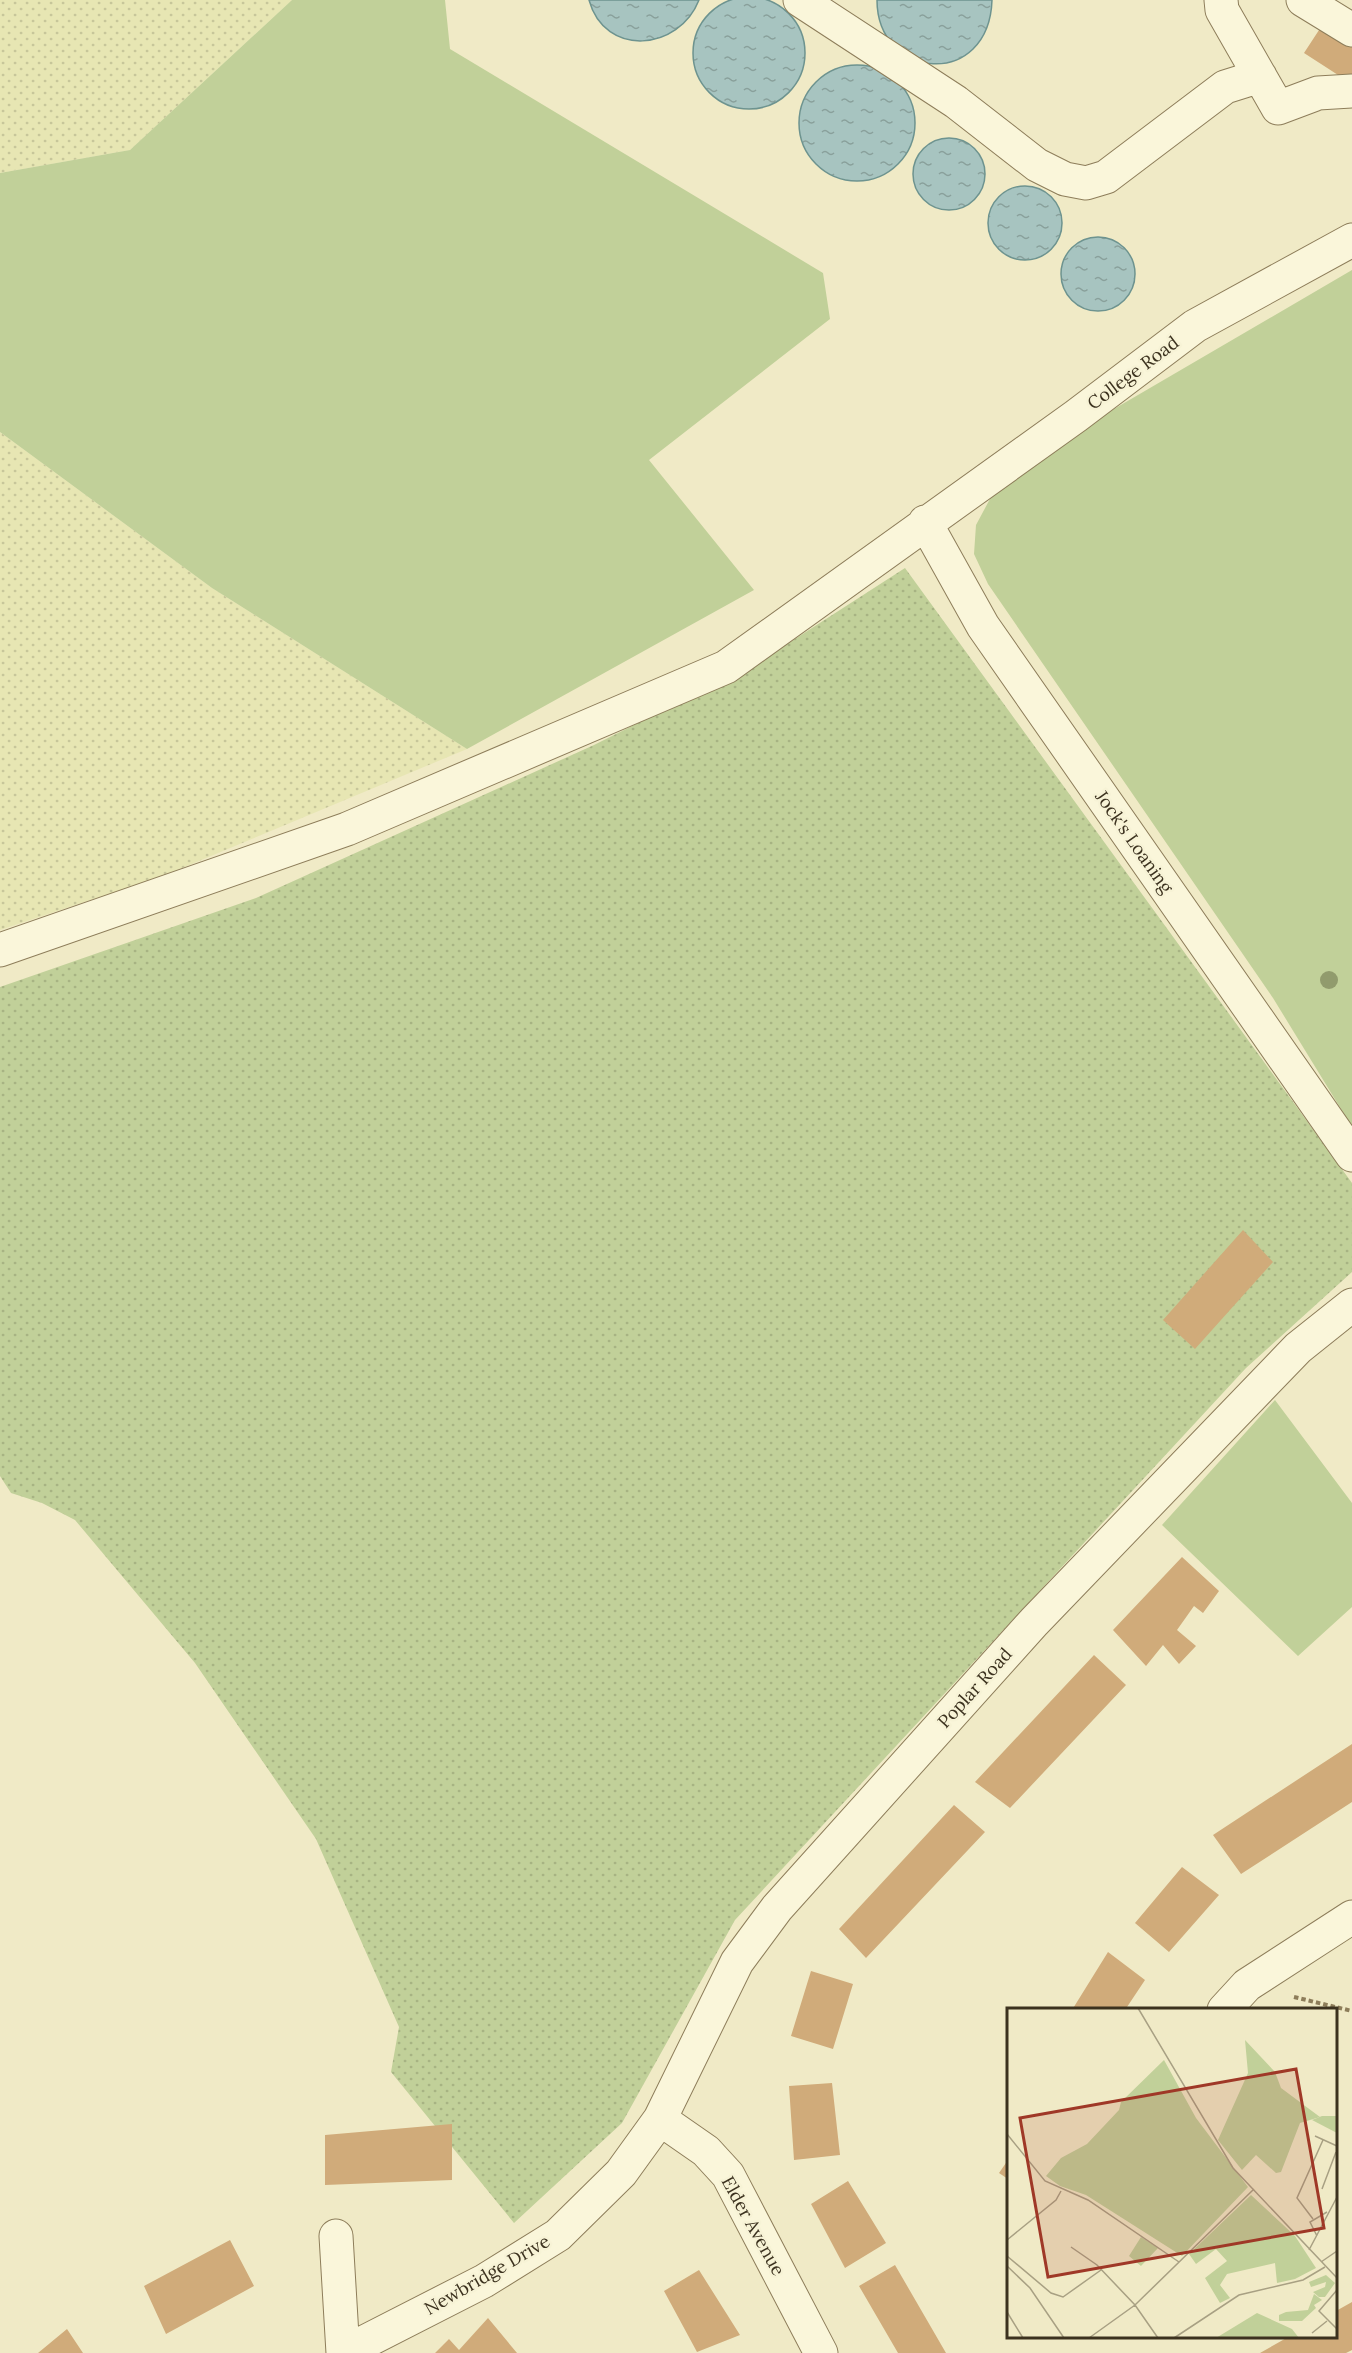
<svg xmlns="http://www.w3.org/2000/svg" width="1352" height="2353" viewBox="0 0 1352 2353" font-family="Lora,serif">
<style>
.farmland{fill:url(#farmland-dots)}
.green{fill:#c1d099}
.park{fill:url(#park-dots)}
.water{fill:url(#water-ripples);stroke:#6d938f;stroke-width:1.5}
.building{fill:#d0ab7a}
.lines{fill:none;stroke-linecap:round;stroke-linejoin:round}
.minor-casing{stroke:#8d7d5a;stroke-width:35}
.path{stroke:#8d7d5a;stroke-width:4;stroke-dasharray:4.5 3;stroke-linecap:butt}
.minor{stroke:#faf6da;stroke-width:33}
.tree{fill:#919b6d}
.labels{text-anchor:middle;stroke-width:5;stroke-linejoin:round;paint-order:stroke}
.street-label{font-size:18px;fill:#3c321f;stroke:#f7f3d6}
.inset-road{fill:none;stroke:#a8a083;stroke-width:1.5}
.view{fill:#9f3827;fill-opacity:0.15;stroke:#9f3827;stroke-width:3}
.inset-edge{fill:none;stroke:#3c321f;stroke-width:3}
</style>
<defs>
<pattern id="farmland-dots" width="8" height="8" patternUnits="userSpaceOnUse" patternTransform="scale(1.5)"><rect width="8" height="8" fill="#e7e6b3"/><path d="M2 2h.1M6 6h.1" fill="none" stroke="#c7c69a" stroke-width="1.8" stroke-linecap="round"/></pattern>
<pattern id="park-dots" width="8" height="8" patternUnits="userSpaceOnUse" patternTransform="scale(1.5)"><rect width="8" height="8" fill="#c1d099"/><path d="M2 2h.1M6 6h.1" fill="none" stroke="#a7b383" stroke-width="1.8" stroke-linecap="round"/></pattern>
<pattern id="water-ripples" width="26" height="14" patternUnits="userSpaceOnUse" patternTransform="scale(1.5)"><rect width="26" height="14" fill="#a7c4c0"/><path d="M2 4q2-2 4 0t4 0M15 11q2-2 4 0t4 0" fill="none" stroke="#89a09b"/></pattern>
</defs>
<rect width="100%" height="100%" fill="#f0eac6"/>
<path class="farmland" d="M0,0H292L130,150L0,173Z
M0,432L212,588L467,749L163,876L0,930Z"/>
<path class="green" d="M292,0H445L450,49L823,273L830,319L649,460L754,590L467,749L212,588L0,432V173L130,150Z
M1352,270V1127L1273,998L988,584L974,554L976,525L991,497L1078,430Z
M1275,1400L1352,1503V1607L1298,1656L1162,1525Z"/>
<path class="park" d="M905,568L1352,1183V1272L1246,1368L735,1920L622,2123L514,2223L391,2072L399,2027L316,1839L195,1663L75,1520L42,1503L11,1493L0,1476V987L256,898L594,745L756,664Z"/>
<path class="water" d="M693 53a56 56 0 1 1 112 0a56 56 0 1 1-112 0Z
M589,0H699C679,51 605,58 589,0Z
M877,0H992C989,90 877,80 877,0Z
M799 123a58 58 0 1 1 116 0a58 58 0 1 1-116 0Z
M913 174a36 36 0 1 1 72 0a36 36 0 1 1-72 0Z
M988 223a37 37 0 1 1 74 0a37 37 0 1 1-74 0Z
M1061 274a37 37 0 1 1 74 0a37 37 0 1 1-74 0Z"/>
<path class="building" d="M1321,27L1352,47V84L1304,53Z
M1243,1230L1273,1262L1195,1349L1163,1320Z
M1182,1557L1219,1591L1203,1613L1194,1606L1177,1630L1196,1646L1179,1664L1163,1645L1146,1666L1113,1630Z
M1094,1655L1126,1685L1010,1808L975,1782Z
M1352,1744V1802L1241,1874L1213,1835Z
M954,1805L985,1832L866,1958L839,1929Z
M1182,1867L1219,1895L1169,1952L1135,1923Z
M1108,1952L1145,1980L1125,2010H1072Z
M811,1971L853,1984L833,2049L791,2036Z
M832,2083L840,2155L794,2160L789,2086Z
M452,2124V2180L325,2185V2135Z
M1008,2160V2179L999,2173Z
M848,2181L886,2243L845,2268L811,2204Z
M230,2240L254,2286L166,2334L144,2286Z
M895,2265L946,2353H898L859,2286Z
M699,2270L740,2335L697,2352L664,2291Z
M1352,2302V2350L1346,2353H1260L1290,2336H1336V2311Z
M488,2318L517,2353H435L449,2339L459,2350Z
M67,2329L83,2353H38Z"/>
<g class="lines">
<defs>
<path id="minor" d="M800,0L956,102L1037,165L1065,179L1086,183L1106,177L1225,87L1260,76
M1221,0L1222,10L1278,108L1318,93L1352,91
M1303,0L1352,30
M925,522L983,626L1352,1155
M0,950L347,829L726,667L1076,416L1195,326L1352,240
M1224,2010L1247,1985L1352,1917
M660,2119L706,2151L728,2175L821,2353
M336,2236L343,2353
M343,2353L484,2281L558,2235L621,2173L660,2119L737,1962L777,1908L1034,1622L1298,1348L1352,1305"/>
</defs>
<use href="#minor" class="minor-casing"/>
<path class="path" d="M1294,1997L1352,2011"/>
<use href="#minor" class="minor"/>
</g>
<circle class="tree" cx="1329" cy="980" r="9"/>
<g class="labels">
<g class="street-label">
<text transform="translate(1133 373) rotate(-37)" y="6">College Road</text>
<text transform="translate(1134 842) rotate(55)" y="6">Jock's Loaning</text>
<text transform="translate(975 1688) rotate(-48)" y="6">Poplar Road</text>
<text transform="translate(753 2226) rotate(61)" y="6">Elder Avenue</text>
<text transform="translate(487 2275) rotate(-30)" y="6">Newbridge Drive</text>
</g>
</g>
<g transform="translate(1007 2008)">
<rect width="330" height="330" fill="#f0eac6"/>
<path d="M238,32L268,64L274,80L313,109L293,115L274,164L269,165L249,147L235,162L211,132L241,65ZM244,187L288,228L309,260L288,271L270,275L268,255L220,266L213,277L223,290L213,295L198,270L220,253L209,241L189,256L182,246ZM134,229L151,240L134,258L122,248ZM319,267L328,275L318,289H312L306,284L318,279L319,274L304,279L302,274ZM307,286L315,292L307,297L309,300L295,313H272V307L279,304L301,302Z" fill="#c1d099"/>
<path d="M315,108H330V125L305,112Z" fill="#c1d099"/>
<path d="M157,52L189,110L241,179L175,248L79,187L53,178L39,168L54,150L80,136L112,102L114,94ZM250,305L285,321L292,330H209Z" fill="#c1d099"/>
<path class="inset-road" d="M131,0L226,160L330,270M0,126L38,173L81,192L172,254M308,128L330,138M315,181L329,144M306,211L290,190L316,132M310,228L303,214L320,204M0,232L49,192L54,183M64,239L90,257L128,297L151,330M302,242L330,189M0,248L44,285L56,289L94,262M314,254L330,243M0,258L23,280L57,330M330,282L312,303L330,321M0,304L16,330M305,325L320,313M82,330L128,297L247,181M167,330L232,287L296,272L318,259"/>
<path class="view" d="M289,61L317,220L41,269L13,110Z"/>
<rect width="330" height="330" class="inset-edge"/>
</g>
</svg>
